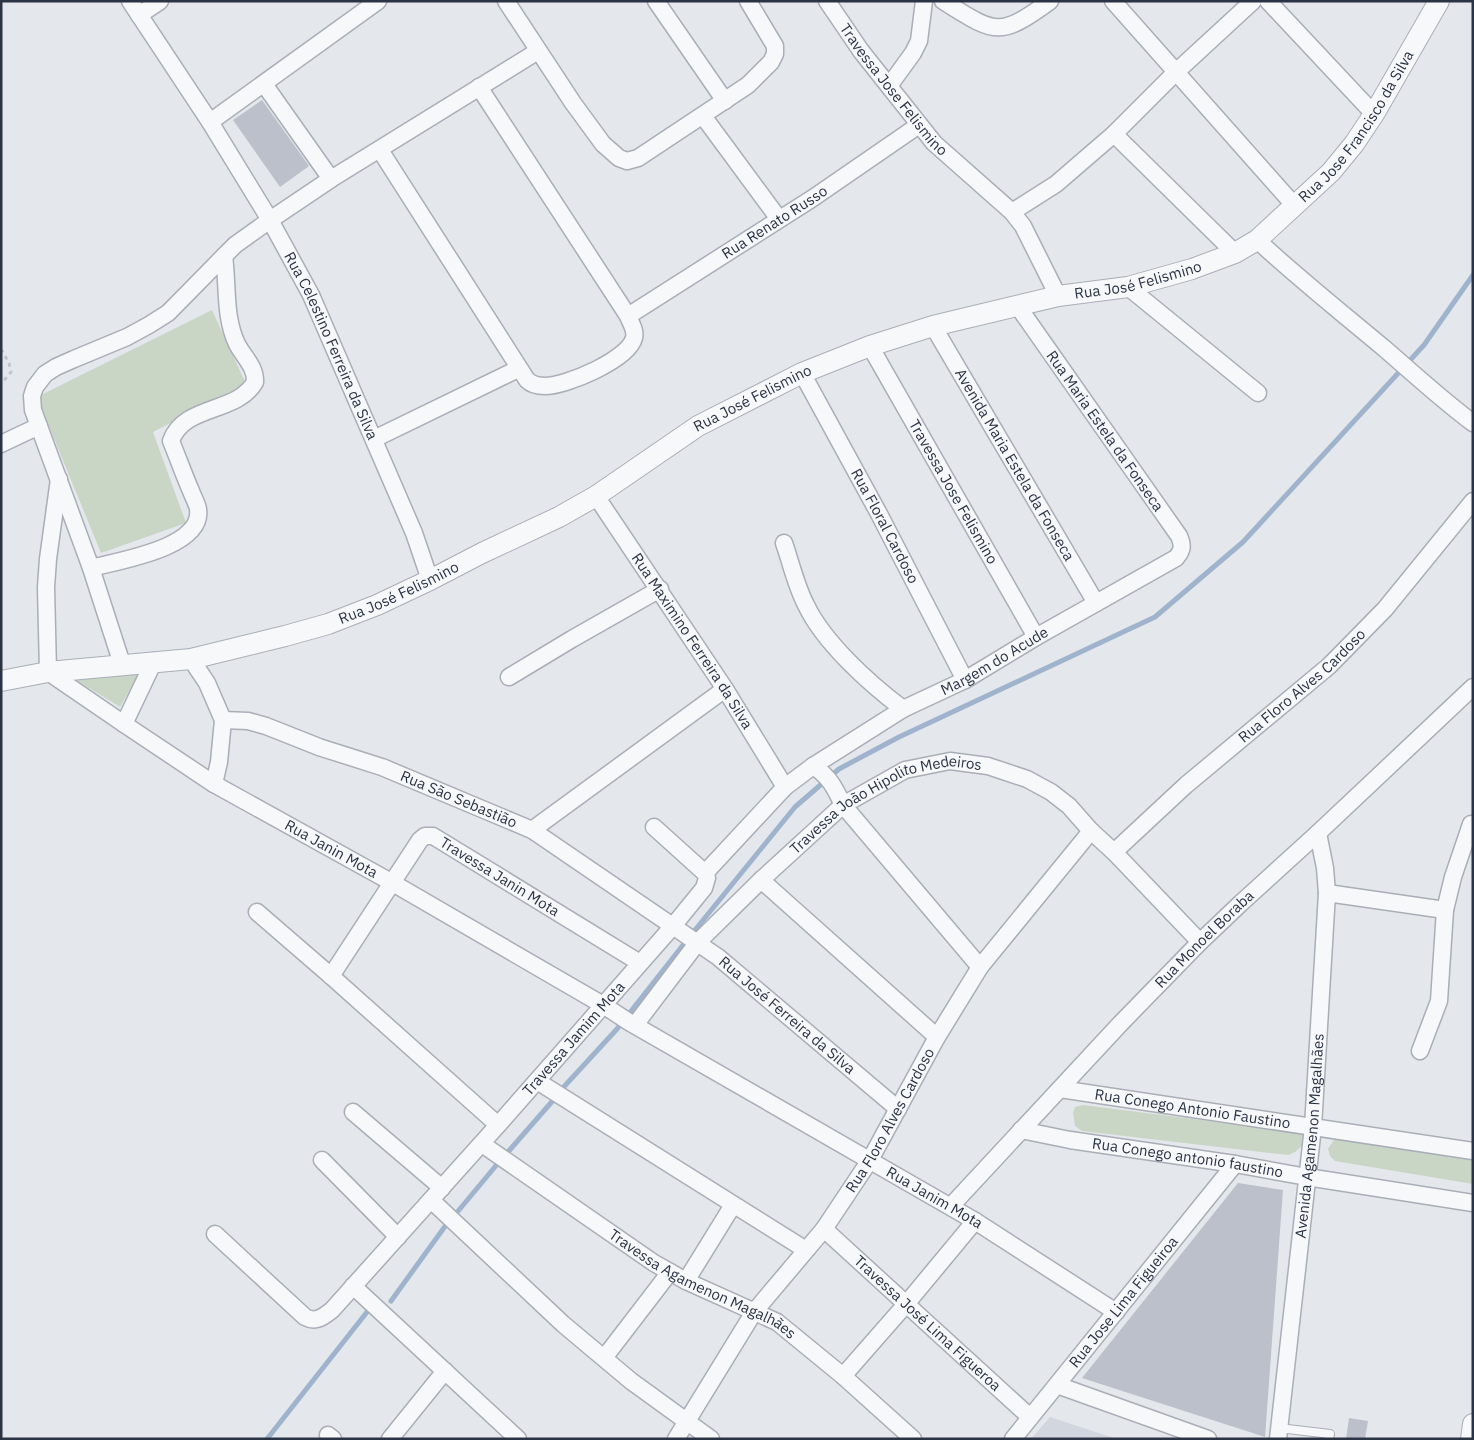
<svg xmlns="http://www.w3.org/2000/svg" width="1474" height="1440" viewBox="0 0 1474 1440" font-family="'IBM Plex Sans',sans-serif">
<style>
.built{fill:#d2d6de}
.green{fill:#c9d6c5}
.lines{fill:none;stroke-linecap:round;stroke-linejoin:round}
.stream{stroke:#9fb4cc;stroke-width:5}
.building{fill:#bbc0ca}
.service-casing{stroke:#a9aeb7;stroke-width:10}
.minor-casing{stroke:#a9aeb7;stroke-width:19}
.tertiary-casing{stroke:#a9aeb7;stroke-width:22}
.path{stroke:#c2c5cb;stroke-width:3;stroke-dasharray:4 4;stroke-linecap:butt}
.service{stroke:#f7f8fa;stroke-width:8}
.minor{stroke:#f7f8fa;stroke-width:16}
.tertiary{stroke:#f7f8fa;stroke-width:20}
.labels{text-anchor:middle;stroke-width:4.5;stroke-linejoin:round;paint-order:stroke}
.street-label{font-size:15px;fill:#2b3445;stroke:#f4f6f9}
</style>
<rect width="100%" height="100%" fill="#e4e7ec"/>
<path class="built" d="M1050,1417L1117,1439H1031Z"/>
<path class="green" d="M212,310L246,384L153,432L186,523L101,553L37,397Z
M143,666L120,707L73,678Z
M1083,1105L1295,1132L1304,1136V1144L1295,1152L1288,1155L1082,1131L1075,1126L1073,1113L1075,1107Z
M1344,1139L1473,1154V1184L1335,1161L1330,1156L1328,1149L1334,1140Z"/>
<g class="lines">
<path class="stream" d="M691,935L795,807L839,769L899,737L1155,617L1243,542L1424,345L1473,275
M560,1091L617,1029L687,940
M507,1153L556,1097
M454,1216L499,1162
M391,1301L446,1225
M267,1439L367,1312"/>
</g>
<path class="building" d="M262,100L309,166L280,187L233,120Z
M1238,1183L1283,1190L1265,1437L1082,1378Z
M1349,1418L1368,1421L1365,1439H1346Z"/>
<g class="lines">
<defs>
<path id="service" d="M1279,1428L1330,1434L1329,1439"/>
<g id="minor">
<path id="s1" d="M130,1L210,122L270,220L311,295L414,533L430,580"/>
<path d="M506,1L573,103L603,144L619,158L627,161L638,158L748,85L771,62L775,54V46L748,1"/>
<path d="M656,1L725,101"/>
<path id="s2" d="M827,1L861,51L934,143L1012,212L1023,226L1058,296"/>
<path d="M943,1C995,33 998,39 1050,1"/>
<path d="M1113,1L1294,205"/>
<path d="M1268,1L1374,114"/>
<path d="M139,15L160,1"/>
<path d="M264,84L331,179"/>
<path d="M889,86L913,53L919,41L924,1"/>
<path d="M703,116L779,219"/>
<path d="M210,122L378,1"/>
<path d="M1114,134L1176,72L1253,1"/>
<path d="M380,150L527,380C532,385 538,386 545,386C566,386 628,360 634,338C636,330 631,324 628,316L479,87"/>
<path d="M1012,212L1056,184L1114,134L1235,253"/>
<path d="M1257,240C1298,278 1342,313 1385,349C1414,374 1442,400 1473,423"/>
<path d="M1128,287L1258,393"/>
<path id="s3" d="M628,316L813,198L919,125"/>
<path id="s4" d="M933,326L1096,603"/>
<path id="s5" d="M870,346L1036,637"/>
<path id="s6" d="M802,373L878,512L965,680"/>
<path d="M374,439L518,369"/>
<path d="M1,444L39,426"/>
<path id="s7" d="M59,479L48,559L46,587L48,672L124,724L214,784L391,882L603,1005L629,1022L975,1221L1116,1312"/>
<path id="s8" d="M596,496L725,689L785,787"/>
<path d="M784,543C791,563 796,586 806,605C824,643 870,684 903,709"/>
<path d="M91,568C117,561 204,548 198,509C197,503 193,497 191,491C184,475 178,458 171,441C184,404 237,414 255,382C256,367 243,356 237,344C224,317 228,285 224,256"/>
<path d="M191,659L207,683L223,720L219,762L214,784"/>
<path d="M122,664L91,568L33,410L32,396L35,387L45,374L56,367L74,359L127,337L149,325L168,313L235,245L270,220L331,179L538,51"/>
<path d="M509,677L572,639L660,589"/>
<path id="s9" d="M223,720L248,721L266,726L319,747L382,767L532,830L718,957L898,1109"/>
<path d="M124,724L154,661"/>
<path id="s10" d="M813,766L903,709L965,680L1036,637L1176,558C1183,550 1183,545 1179,536L1017,305"/>
<path d="M532,830L725,689"/>
<path id="s11" d="M1114,852L1186,785L1329,666L1385,609L1473,501"/>
<path d="M705,873L785,787L813,766C829,776 835,788 843,805L980,967"/>
<path d="M761,880L937,1037"/>
<path d="M1327,893L1445,910L1453,877L1471,824"/>
<path d="M257,912L331,976L498,1125"/>
<path id="s12" d="M331,976L420,840L425,836H433L640,963"/>
<path id="s13" d="M635,1025L698,942L761,880L843,805L905,770L950,761L988,766L1027,779L1051,792L1069,806L1091,831"/>
<path d="M1420,1051L1439,1001L1445,910"/>
<path d="M537,1081L806,1250"/>
<path id="s14" d="M1060,1089L1473,1151"/>
<path d="M353,1112L442,1188"/>
<path id="s15" d="M1021,1130L1070,1140L1235,1164L1307,1177L1473,1203"/>
<path id="s16" d="M482,1144L654,1263L686,1281L777,1322L843,1376L913,1439"/>
<path d="M322,1160L398,1237"/>
<path d="M431,1200L563,1324L631,1381L711,1439"/>
<path id="s17" d="M951,1206L1121,1023L1200,942L1241,903L1318,833L1473,687"/>
<path id="s18" d="M824,1229L1030,1417"/>
<path id="s19" d="M215,1234L305,1317C316,1323 323,1317 332,1310L498,1125L673,926L704,888L707,878L705,873L654,827"/>
<path d="M686,1281L733,1205"/>
<path d="M353,1286L518,1439"/>
<path d="M604,1358L670,1272"/>
<path d="M843,1376L907,1303L975,1221"/>
<path d="M1057,1385L1208,1439"/>
<path d="M328,1435L333,1439"/>
<path d="M390,1439L445,1371"/>
<path id="s20" d="M676,1439L754,1312L824,1229L870,1160L937,1037L980,967L1091,831L1114,852L1200,942"/>
<path id="s21" d="M1013,1439L1235,1164"/>
<path id="s22" d="M1278,1439L1313,1127L1327,893L1325,868L1318,833"/>
</g>
<g id="tertiary">
<path id="s23" d="M1,681L48,672L191,659L285,636L328,624L377,605L430,580L482,553L559,517L596,496L698,426L802,373L870,346L933,326L1058,296L1128,287L1192,269L1235,253L1257,240L1331,172L1354,144L1374,114L1439,1"/>
<path d="M1471,1439L1473,1424"/>
</g>
</defs>
<use href="#service" class="service-casing"/>
<use href="#minor" class="minor-casing"/>
<use href="#tertiary" class="tertiary-casing"/>
<path class="path" d="M1,349L9,363L11,372L1,384"/>
<use href="#service" class="service"/>
<use href="#minor" class="minor"/>
<use href="#tertiary" class="tertiary"/>
</g>
<g class="labels">
<g class="street-label">
<text dy="5" stroke="none"><textPath href="#s2" startOffset="111">Travessa Jose Felismino</textPath></text>
<text dy="5" stroke="none"><textPath href="#s23" startOffset="1499">Rua Jose Francisco da Silva</textPath></text>
<text dy="5" stroke="none"><textPath href="#s3" startOffset="174">Rua Renato Russo</textPath></text>
<text dy="5" stroke="none"><textPath href="#s23" startOffset="1220">Rua José Felismino</textPath></text>
<text dy="5" stroke="none"><textPath href="#s1" startOffset="400">Rua Celestino Ferreira da Silva</textPath></text>
<text dy="5" stroke="none"><textPath href="#s23" startOffset="815">Rua José Felismino</textPath></text>
<text transform="translate(1105 431) rotate(55)" y="5">Rua Maria Estela da Fonseca</text>
<text dy="5" stroke="none"><textPath href="#s4" startOffset="161">Avenida Maria Estela da Fonseca</textPath></text>
<text dy="5" stroke="none"><textPath href="#s5" startOffset="168">Travessa Jose Felismino</textPath></text>
<text dy="5" stroke="none"><textPath href="#s6" startOffset="174">Rua Floral Cardoso</textPath></text>
<text dy="5" stroke="none"><textPath href="#s23" startOffset="410">Rua José Felismino</textPath></text>
<text dy="5" stroke="none"><textPath href="#s8" startOffset="174">Rua Maximino Ferreira da Silva</textPath></text>
<text dy="5" stroke="none"><textPath href="#s10" startOffset="210">Margem do Acude</textPath></text>
<text dy="5" stroke="none"><textPath href="#s11" startOffset="251">Rua Floro Alves Cardoso</textPath></text>
<text dy="5" stroke="none"><textPath href="#s9" startOffset="250">Rua São Sebastião</textPath></text>
<text dy="5" stroke="none"><textPath href="#s13" startOffset="344">Travessa João Hipolito Medeiros</textPath></text>
<text dy="5" stroke="none"><textPath href="#s7" startOffset="528">Rua Janin Mota</textPath></text>
<text dy="5" stroke="none"><textPath href="#s12" startOffset="255">Travessa Janin Mota</textPath></text>
<text dy="5" stroke="none"><textPath href="#s17" startOffset="368">Rua Monoel Boraba</textPath></text>
<text dy="5" stroke="none"><textPath href="#s9" startOffset="645">Rua José Ferreira da Silva</textPath></text>
<text dy="5" stroke="none"><textPath href="#s19" startOffset="516">Travessa Jamim Mota</textPath></text>
<text dy="5" stroke="none"><textPath href="#s14" startOffset="134">Rua Conego Antonio Faustino</textPath></text>
<text dy="5" stroke="none"><textPath href="#s20" startOffset="385">Rua Floro Alves Cardoso</textPath></text>
<text dy="5" stroke="none"><textPath href="#s22" startOffset="305">Avenida Agamenon Magalhães</textPath></text>
<text dy="5" stroke="none"><textPath href="#s15" startOffset="169">Rua Conego antonio faustino</textPath></text>
<text dy="5" stroke="none"><textPath href="#s7" startOffset="1225">Rua Janim Mota</textPath></text>
<text dy="5" stroke="none"><textPath href="#s16" startOffset="262">Travessa Agamenon Magalhães</textPath></text>
<text dy="5" stroke="none"><textPath href="#s21" startOffset="176">Rua Jose Lima Figueiroa</textPath></text>
<text dy="5" stroke="none"><textPath href="#s18" startOffset="140">Travessa José Lima Figueroa</textPath></text>
</g>
</g>
<rect width="1474" height="1440" fill="none" stroke="#2b3445" stroke-width="5"/>
</svg>
